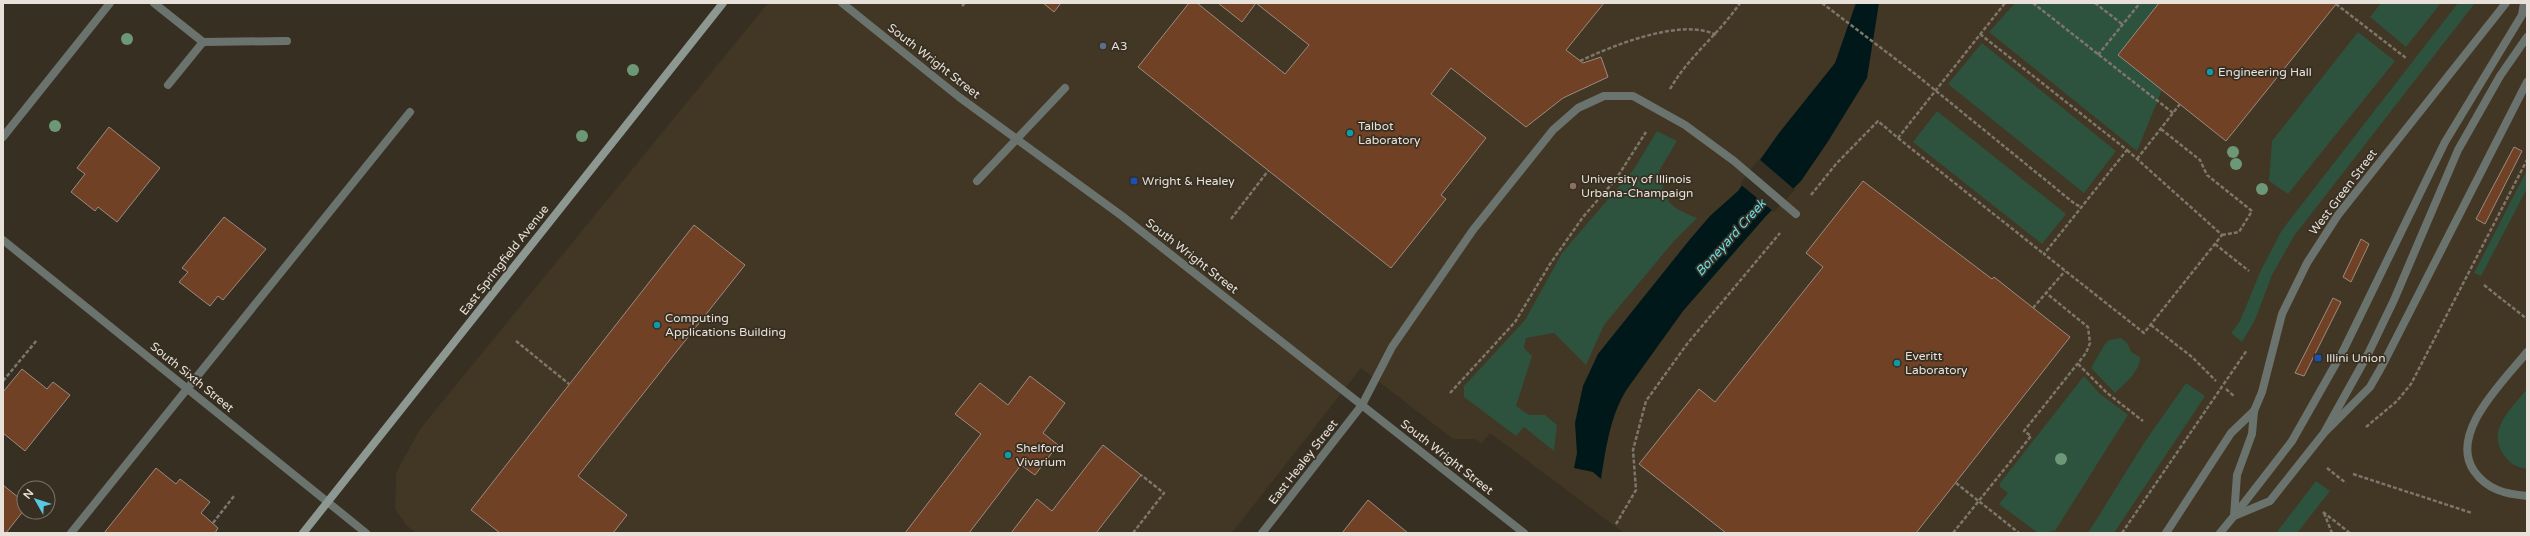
<svg xmlns="http://www.w3.org/2000/svg" width="2530" height="536" viewBox="0 0 2530 536" font-family="'Varela Round',sans-serif">
<style>
.built{fill:#423624}
.green{fill:#2d523e}
.water{fill:#01181a}
.pier{fill:#372f22}
.building{fill:#704125;stroke:#9c8b81}
.lines{fill:none;stroke-linecap:round;stroke-linejoin:round}
.path{stroke:#7d766b;stroke-width:2.5;stroke-dasharray:4 2;stroke-linecap:butt}
.service{stroke:#6b736e;stroke-width:8}
.minor{stroke:#6b736e;stroke-width:8}
.tertiary{stroke:#6b736e;stroke-width:8}
.secondary{stroke:#8c9891;stroke-width:8}
.tree{fill:#6c9877}
.service-dot{fill:#5c6f8a;stroke:#372f22;stroke-width:1.5}
.culture-dot{fill:#0f9aa8;stroke:#372f22;stroke-width:1.5}
.transit-dot{fill:#1a4fb4;stroke:#372f22;stroke-width:1.5}
.education-dot{fill:#8d6e63;stroke:#372f22;stroke-width:1.5}
.labels{text-anchor:middle;stroke-width:3.5;stroke-linejoin:round;paint-order:stroke}
.poi-label{font-size:12px;fill:#e7e1d9;stroke:#372f22;text-anchor:start}
.street-label{font-size:12px;fill:#e7e1d9;stroke:#372f22}
.water-label{font-size:13px;font-style:italic;fill:#66dde9;stroke:#372f22}
</style>
<rect width="100%" height="100%" fill="#372f22"/>
<path class="built" d="M768,3H2527V533H1624L1490,433L1482,443L1474,439H1453L1361,368L1232,533H416L406,525L395,509L396,473L420,429Z"/>
<path class="green" d="M2015,3H2159L2118,55L2162,90L2137,151L1989,32Z
M2381,3H2441L2406,47L2370,17Z
M2458,3H2475L2294,236L2272,275L2255,320L2242,342L2231,333L2240,321L2261,270L2282,230Z
M2358,32L2395,61L2288,194L2269,181L2272,141Z
M1982,43L2116,151L2084,193L1948,84Z
M1937,111L2066,214L2042,244L1913,142Z
M1657,131L1677,141L1659,171C1667,203 1665,205 1697,218L1674,241L1604,325L1586,365L1554,333L1526,338L1524,348L1532,356L1516,406L1529,415H1545L1557,425L1554,451L1524,427L1516,436L1464,397V386L1525,320L1562,253L1634,169Z
M2527,170V188L2521,200L2481,276L2474,273Z
M2121,338L2128,344L2131,352L2140,357C2140,372 2125,383 2115,393L2091,368L2105,344L2109,340Z
M2084,376L2099,393L2128,415L2055,531L2038,533L1999,504L2008,493L2000,487V483Z
M2186,383L2205,396L2114,533H2088L2144,443Z
M2526,390H2527V469C2516,467 2510,464 2504,455C2486,431 2511,409 2526,390Z
M2316,481L2330,491L2297,533H2276Z"/>
<path class="water" d="M1856,3H1879L1867,78L1827,143L1801,181L1766,216L1683,311L1627,389C1610,416 1606,448 1601,479L1593,472L1574,468L1577,453L1575,423L1583,386L1598,354L1691,238L1710,216L1738,191L1779,133L1835,63Z"/>
<path class="pier" d="M1759,159L1795,190L1774,212L1740,184Z"/>
<path class="building" d="M1043,3H1061L1054,12Z
M1189,3H1197L1285,74L1309,45L1256,3L1242,22L1218,3H1604L1566,50L1583,63L1601,57L1608,77L1563,98L1526,127L1451,68L1431,94L1486,138L1441,195L1446,199L1391,268L1138,67Z
M2159,3H2337L2226,141L2118,55Z
M109,127L160,168L117,222L98,207L95,211L71,192L85,174L77,168Z
M2514,147L2522,151L2485,224L2476,219Z
M1863,181L1992,279L1994,277L2070,337L1916,533H1726L1639,464L1699,389L1715,402L1823,267L1806,253Z
M224,217L266,249L223,300L218,296L210,306L179,282L188,272L182,268Z
M694,225L745,265L578,476L627,515L613,533H500L471,510Z
M2361,239L2369,244L2351,282L2343,277Z
M2333,298L2341,302L2304,376L2295,373Z
M22,369L47,389L53,382L70,395L25,451L3,433V392Z
M1030,376L1065,403L1043,433L1058,445L1035,475L1021,465L969,533H905L981,434L955,414L980,383L1008,405Z
M1103,445L1141,475L1096,533H1011L1037,499L1052,511Z
M156,468L176,484L180,479L210,502L201,513L218,528L215,533H104Z
M3,485L24,502V510L6,533H3Z
M1368,500L1408,533H1342Z"/>
<g class="lines">
<path class="path" d="M1822,3L1914,73L2075,204L2081,207
M2033,3L2173,113
M2095,3L2122,24
M2336,4L2406,58
M962,6L965,3
M1980,34L2127,150
M2098,55L2140,3
M1580,61C1612,46 1682,17 1716,35
M1670,89C1689,56 1719,34 1740,3
M2161,129L2200,160L2207,175L2252,211L2239,232L2222,235
M1898,138L2044,254
M2127,150L2222,235L2144,333L2044,254Z
M2137,159L2180,104
M1811,195L1836,164L1878,121L1898,138L2005,3
M1231,219L1268,171
M2215,244L2249,271
M2484,285L2527,319
M2033,308L2065,271
M2151,325L2192,357L2216,381
M516,341L569,384
M2078,364L2107,393L2143,421
M3,381L37,340
M2226,389L2234,396
M1450,393L1515,322L1550,264L1583,217L1616,179L1646,132
M2366,427L2397,401L2411,384L2527,160
M2327,468L2346,483
M2353,474L2472,513
M1956,483L2019,533
M2323,512L2350,533
M2324,513L2332,533
M213,523L234,496
M1616,524L1636,490L1633,450L1646,401L1687,344L1780,233
M1133,533L1164,493L1141,475
M1953,533L2031,436L2024,431L2086,353L2090,343L2088,327L2046,293
M2122,533L2247,350"/>
<path class="service" d="M154,3L203,42
M168,85L203,42L287,41
M977,181L1065,88
M2527,352C2504,381 2448,433 2474,471C2487,490 2506,494 2527,496
M1362,405L1392,347L1473,230L1553,130L1578,108L1604,96H1633L1685,125L1734,161L1796,214
M2326,431L2370,387L2382,366L2527,82
M2234,516L2292,441L2343,351L2445,142L2522,15L2524,3
M71,533L410,112
M2166,533L2231,433L2254,411"/>
<path class="minor" d="M3,137L110,3
M3,240L366,533
M1262,533L1362,405"/>
<path class="tertiary" d="M842,3L959,97L1122,216L1524,533
M2234,516L2237,475L2252,434L2254,411L2262,392L2282,314L2307,263L2338,215L2506,3
M2220,533L2234,516L2270,501L2324,433L2368,354L2394,300L2458,150L2500,76L2527,37"/>
<path class="secondary" d="M303,533L723,3"/>
</g>
<g class="tree">
<circle cx="127" cy="39" r="6"/>
<circle cx="633" cy="70" r="6"/>
<circle cx="55" cy="126" r="6"/>
<circle cx="582" cy="136" r="6"/>
<circle cx="2233" cy="152" r="6"/>
<circle cx="2236" cy="164" r="6"/>
<circle cx="2262" cy="189" r="6"/>
<circle cx="2061" cy="459" r="6"/>
</g>
<circle class="service-dot" cx="1103" cy="46" r="4"/>
<g class="culture-dot">
<circle cx="2210" cy="72" r="4"/>
<circle cx="1350" cy="133" r="4"/>
<circle cx="657" cy="325" r="4"/>
<circle cx="1897" cy="363" r="4"/>
<circle cx="1008" cy="455" r="4"/>
</g>
<g class="transit-dot">
<rect x="1130" y="177" width="8" height="8" rx="2"/>
<rect x="2314" y="354" width="8" height="8" rx="2"/>
</g>
<circle class="education-dot" cx="1573" cy="186" r="4"/>
<g class="labels">
<g class="poi-label">
<text x="1111" y="50">A3</text>
<text x="2218" y="76">Engineering Hall</text>
<text x="1358" y="130">Talbot<tspan x="1358" dy="14">Laboratory</tspan></text>
<text x="1581" y="183">University of Illinois<tspan x="1581" dy="14">Urbana-Champaign</tspan></text>
<text x="1142" y="185">Wright &amp; Healey</text>
<text x="665" y="322">Computing<tspan x="665" dy="14">Applications Building</tspan></text>
<text x="1905" y="360">Everitt<tspan x="1905" dy="14">Laboratory</tspan></text>
<text x="2326" y="362">Illini Union</text>
<text x="1016" y="452">Shelford<tspan x="1016" dy="14">Vivarium</tspan></text>
</g>
<g class="street-label">
<text transform="translate(934 61) rotate(38)" y="4">South Wright Street</text>
<text transform="translate(2343 192) rotate(-53)" y="4">West Green Street</text>
<text transform="translate(1192 256) rotate(38)" y="4">South Wright Street</text>
<text transform="translate(504 260) rotate(-52)" y="4">East Springfield Avenue</text>
<text transform="translate(192 377) rotate(39)" y="4">South Sixth Street</text>
<text transform="translate(1447 457) rotate(38)" y="4">South Wright Street</text>
<text transform="translate(1303 462) rotate(-52)" y="4">East Healey Street</text>
</g>
<g class="water-label">
<text transform="translate(1730 237) rotate(-48)" y="5">Boneyard Creek</text>
</g>
</g>
<rect width="2530" height="536" fill="none" stroke="#e7e1d9" stroke-width="8"/>
<g transform="translate(36 500) rotate(309)"><circle r="19" fill="#372f22" stroke="#7d766b"/>
<path d="M0-3L7 15L0 10L-7 15Z" fill="#58c9e3"/>
<text y="-6" font-size="11" font-weight="bold" text-anchor="middle" fill="#e7e1d9">N</text>
</g>
</svg>
